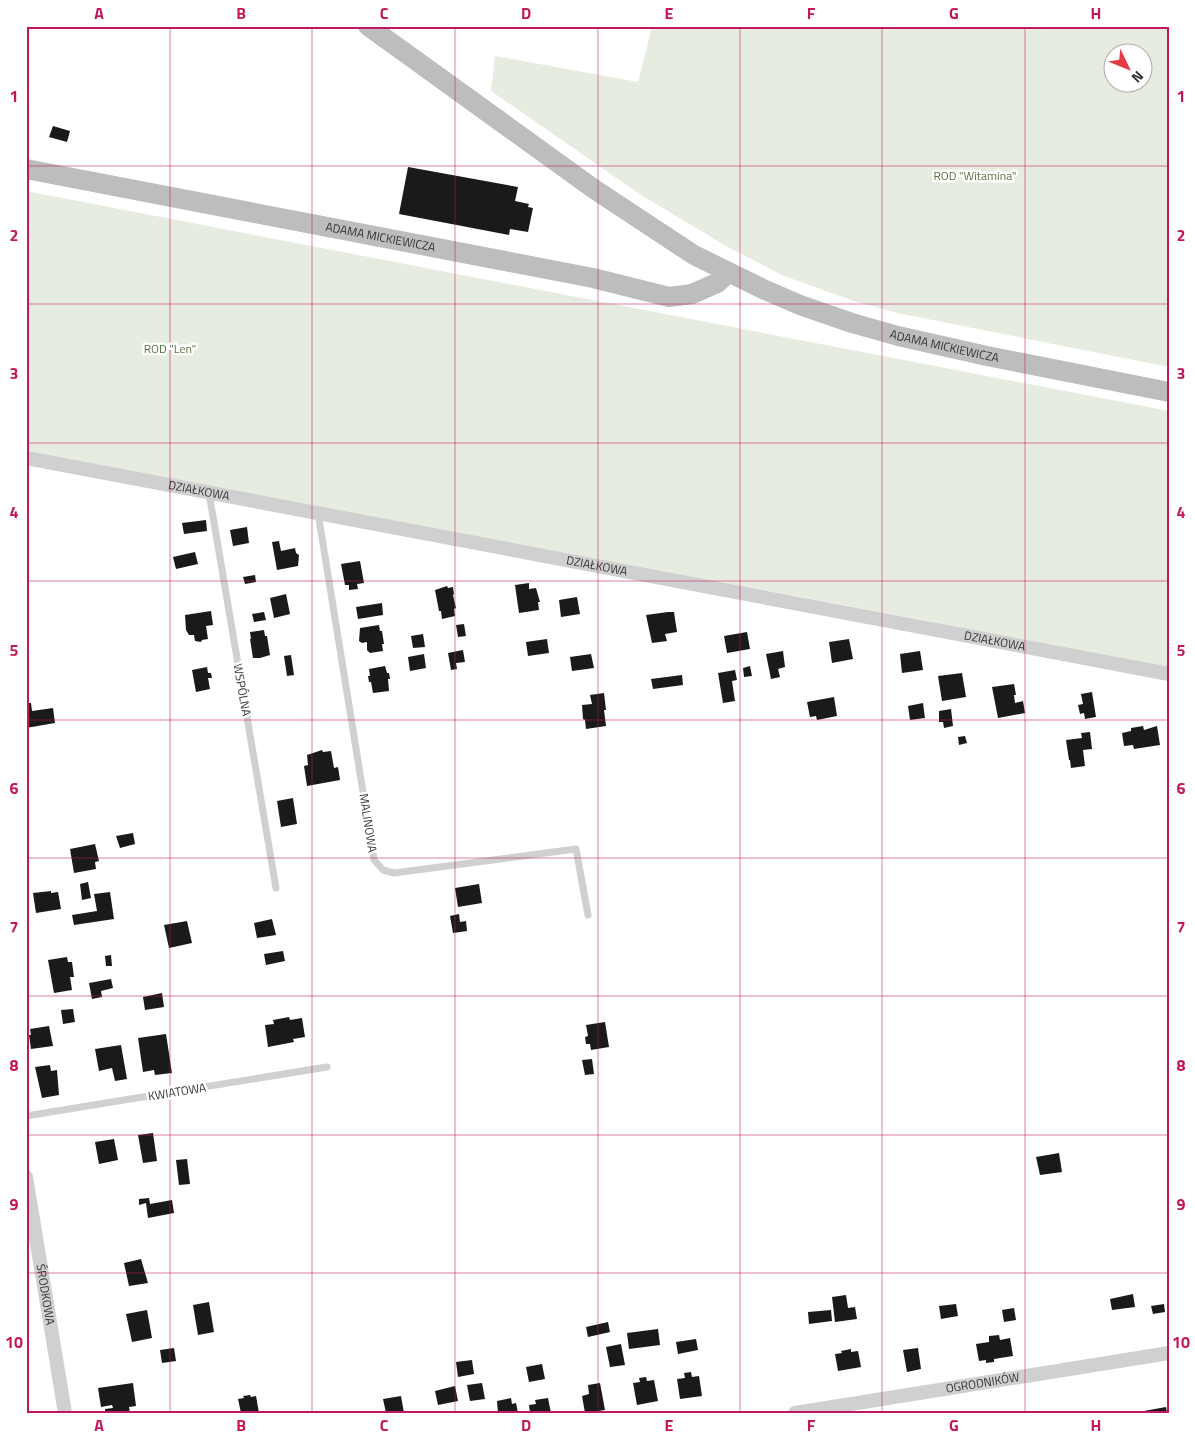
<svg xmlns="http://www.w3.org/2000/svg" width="1195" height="1439" viewBox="0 0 1195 1439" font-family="'Titillium Web',sans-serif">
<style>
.green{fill:#e6ecdf;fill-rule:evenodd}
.building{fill:#1a1a1a}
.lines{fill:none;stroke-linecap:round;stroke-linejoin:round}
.lane{stroke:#d0d0d0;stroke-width:7}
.street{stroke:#d0d0d0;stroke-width:14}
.secondary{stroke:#bdbdbd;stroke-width:20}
.grid{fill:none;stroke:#c2185b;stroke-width:1;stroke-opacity:0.55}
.labels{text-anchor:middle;stroke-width:5;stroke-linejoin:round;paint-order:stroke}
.park-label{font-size:12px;fill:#56703f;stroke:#fff}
.street-label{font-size:12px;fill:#333;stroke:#fff}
.neatline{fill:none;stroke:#c2185b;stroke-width:2}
.grid-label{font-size:16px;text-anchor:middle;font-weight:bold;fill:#c2185b}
</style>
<rect width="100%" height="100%" fill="#fff"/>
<path class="green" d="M652,26H1169V367L897,313L854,301L784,276L726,246L641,195L491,91L495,56L638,82ZM1112,52H1142V82H1112Z
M26,191L1169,411V670L918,619L26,452Z"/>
<path class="building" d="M53,126L70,131L67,142L49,137Z
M408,167L518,187L515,201L529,204L528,207L533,208L528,232L510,229L509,235L399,214Z
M206,520L207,531L184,534L182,523Z
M247,527L249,543L233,546L230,530Z
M279,541L281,551L295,548L296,553L299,555L298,566L277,570L272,542Z
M195,552L198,564L176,569L173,557Z
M360,561L364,583L357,584L358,589L349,590V585H345L341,564Z
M255,575L256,582L245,584L243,577Z
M529,583V589L536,588L540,602H538L539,610L519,613L515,585Z
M447,586L448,588L453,587L454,594L453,595L456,608L454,609L455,616L442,619L441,611H439L435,590Z
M286,594L290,614L274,618L270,598Z
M577,597L580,614L561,617L559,600Z
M382,603L383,615L358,619L356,607Z
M211,611L213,625L206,626L208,639L202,640L201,642L195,641L194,635H189L186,630L185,615Z
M264,612L266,620L254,622L252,614Z
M668,612H674L677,632L665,634L667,641L652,643L646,615Z
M464,624L466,636L458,637L456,625Z
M379,625L380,631H382L384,644H382L383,651L370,653L367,650V642L362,643L359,641L360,628Z
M264,630L265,636H267L270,655L260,658H253L250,639H251L250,632Z
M747,632L750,649L727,653L724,636Z
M423,634L425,647L413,648L411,636Z
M547,639L549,653L528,656L526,642Z
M849,639L853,659L832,663L829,642Z
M463,650L465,662L456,663L457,669L451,670L448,653Z
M783,651L785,667L778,669L780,677L771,679L766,654Z
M920,651L923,670L902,673L900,654Z
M424,654L426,668L410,671L408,657Z
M591,654L594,668L572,671L570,657Z
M291,655L294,675L287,676L284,656Z
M385,666L387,673H389L390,679H388L389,691L373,693L371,682H369L368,676H370L369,669Z
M750,666L752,676L744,677L743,668Z
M207,667L208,673H211L212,678H208L210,689L196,692L192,670Z
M735,670L737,680L732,681L735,701L723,703L718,673Z
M962,673L966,697L942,701L938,676Z
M682,675L683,685L653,689L651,679Z
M1014,684L1016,695H1014L1015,703L1023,701L1025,713L998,718L992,687Z
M1092,692L1096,717L1085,719L1084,713L1080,714L1078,705L1083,704L1081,694Z
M604,693L606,710H604L606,726L586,729L585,720L583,719L582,705L592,704L590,695Z
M834,697L837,716L817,720L816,716L810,717L807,702Z
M26,703H31L32,711L53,708L55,723L26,728Z
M923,703L925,718L910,720L908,706Z
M951,709L953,726L944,728L943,722H939V711Z
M1143,726L1144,730L1157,726L1160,745L1134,749L1133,745L1124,746L1122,733L1131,731V728Z
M1090,732L1092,749L1083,750L1085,766L1071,768L1070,760H1069L1066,740L1082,738L1081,733Z
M965,736L967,743L959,745L958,737Z
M322,750L323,752L331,751L334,768L338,767L340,780L307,786L304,766L308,765L307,755Z
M293,798L297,824L281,827L277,801Z
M133,833L135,844L120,848L116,836Z
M95,844L99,861L95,862L96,869L74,873L70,849Z
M88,882L91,898L82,900L80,884Z
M479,884L482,903L458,907L455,888Z
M51,891V893L58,892L61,909L36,913L33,893Z
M110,892L114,919L74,925L72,915L97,911L94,894Z
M459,914L460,922L466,921L467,931L453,933L450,916Z
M272,919L276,935L257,938L254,923Z
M187,921L192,943L169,948L164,925Z
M283,951L285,961L266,965L264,954Z
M111,955L112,966H106L105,956Z
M67,957L68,962H72L74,977H70L72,990L54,993L48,960Z
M111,979L113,988L101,991L102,997L92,999L89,983Z
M162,993L164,1007L145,1010L143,997Z
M73,1009L75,1022L63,1024L61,1010Z
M289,1017L290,1020L302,1018L305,1037L293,1039L294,1042L268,1047L265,1025L274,1024L273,1020Z
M605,1022L609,1047L591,1050L590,1044H586L585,1037L588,1036L586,1025Z
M49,1026L53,1046L31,1049L29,1035H31L30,1029Z
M166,1034L172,1073L155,1075L154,1070L143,1072L138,1038Z
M121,1045L127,1079L115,1081L112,1068L99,1071L95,1049Z
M592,1059L594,1074L585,1075L582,1060Z
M50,1065L51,1071L57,1070L59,1095L42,1098L35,1067Z
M153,1133L157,1161L143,1163L138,1135Z
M114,1139L118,1160L99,1164L95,1142Z
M1059,1153L1062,1172L1040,1175L1036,1157Z
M187,1159L190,1184L179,1185L176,1160Z
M149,1198L150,1204L172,1200L174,1213L148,1218L146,1203L139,1205V1199Z
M141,1259L148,1283L129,1286L124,1263Z
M1133,1294L1135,1307L1112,1310L1110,1299Z
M846,1295L848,1308L855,1307L857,1319L835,1322L832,1297Z
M209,1302L214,1332L198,1335L193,1305Z
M956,1304L958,1316L941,1319L939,1306Z
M1164,1304L1165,1312L1153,1314L1151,1306Z
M1014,1308L1016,1320L1004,1322L1002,1310Z
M147,1310L152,1338L132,1342L126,1314Z
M831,1310L832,1321L809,1324L808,1312Z
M608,1322L610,1332L588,1337L586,1327Z
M658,1329L660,1345L629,1349L627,1333Z
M999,1335L1000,1340L1010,1338L1013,1356L994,1359V1362L986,1363V1360L979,1361L976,1344L989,1342V1336Z
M696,1339L698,1350L678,1354L676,1342Z
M621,1344L625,1365L610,1367L606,1347Z
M174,1348L176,1361L162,1363L160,1350Z
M918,1348L921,1369L907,1372L903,1350Z
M851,1349V1352L858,1351L861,1367L838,1371L835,1354L842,1353L841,1351Z
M472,1360L474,1374L458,1377L456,1362Z
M542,1364L545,1379L529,1382L526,1367Z
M691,1372L692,1377L699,1376L702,1396L680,1399L677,1379L685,1378L684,1373Z
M646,1377L647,1381L654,1380L658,1401L637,1405L633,1383L640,1382L639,1378Z
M133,1383L136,1406L129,1407L130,1413H105V1409L113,1408L112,1405L101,1407L98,1388Z
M482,1383L485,1399L470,1401L467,1385Z
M600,1383L605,1410L585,1413L582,1396L589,1394L588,1385Z
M455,1386L458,1401L438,1405L435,1391Z
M250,1395L251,1397L256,1396L259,1413H241L238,1399L244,1398L243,1396Z
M401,1396L404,1413H386L383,1399Z
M511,1398L512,1404L516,1403L518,1413H498L497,1401Z
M548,1398L551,1413H530L529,1405L536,1404L535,1400Z
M1166,1407L1167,1413H1138V1412Z"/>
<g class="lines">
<path class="lane" d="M209,493L276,888
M318,513L374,860L383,870L394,873L576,849L588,915
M26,1116L327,1067"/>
<g class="street">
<path id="s1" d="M26,458L1169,674"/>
<path id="s2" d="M26,1177L65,1413"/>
<path id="s3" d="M795,1413L1169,1353"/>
</g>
<g class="secondary">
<path id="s4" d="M368,26L594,189L694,255L765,290L800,305L852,323L898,336L987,356L1169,392"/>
<path id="s5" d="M26,169L593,278L669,297L692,294L717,283L728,273"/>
</g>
</g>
<path class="grid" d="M170,26V1413M312,26V1413M455,26V1413M598,26V1413M740,26V1413M882,26V1413M1025,26V1413M26,166H1169M26,304H1169M26,443H1169M26,581H1169M26,720H1169M26,858H1169M26,996H1169M26,1135H1169M26,1273H1169"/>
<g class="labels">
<g class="park-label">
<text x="975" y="180">ROD "Witamina"</text>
<text x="170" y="353">ROD "Len"</text>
</g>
<g class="street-label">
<text dy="4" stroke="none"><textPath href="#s5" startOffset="361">ADAMA MICKIEWICZA</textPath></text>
<text dy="4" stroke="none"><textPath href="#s4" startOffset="666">ADAMA MICKIEWICZA</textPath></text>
<text dy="4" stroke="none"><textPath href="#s1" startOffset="176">DZIAŁKOWA</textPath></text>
<text dy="4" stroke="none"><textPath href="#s1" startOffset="581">DZIAŁKOWA</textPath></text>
<text dy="4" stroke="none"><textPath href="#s1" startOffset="986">DZIAŁKOWA</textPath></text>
<text transform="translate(242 690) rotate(80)" y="4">WSPÓLNA</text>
<text transform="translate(368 823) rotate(81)" y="4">MALINOWA</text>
<text transform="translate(177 1092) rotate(-9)" y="4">KWIATOWA</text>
<text dy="4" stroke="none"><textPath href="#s2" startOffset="119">ŚRODKOWA</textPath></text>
<text dy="4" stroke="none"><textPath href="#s3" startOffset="190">OGRODNIKÓW</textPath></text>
</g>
</g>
<rect width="1195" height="1439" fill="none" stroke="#ffffff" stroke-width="55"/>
<g transform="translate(1128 68) rotate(133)"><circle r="24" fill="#ffffff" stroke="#adadad"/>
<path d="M0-4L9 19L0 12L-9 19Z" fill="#e63946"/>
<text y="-8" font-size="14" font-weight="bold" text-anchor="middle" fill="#333333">N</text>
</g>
<rect x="28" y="28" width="1140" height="1384" class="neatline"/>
<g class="grid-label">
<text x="99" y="19">A</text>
<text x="241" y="19">B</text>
<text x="384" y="19">C</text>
<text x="526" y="19">D</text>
<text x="669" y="19">E</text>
<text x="811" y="19">F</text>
<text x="954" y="19">G</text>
<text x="1096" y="19">H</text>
<text x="14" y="102">1</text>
<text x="1181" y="102">1</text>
<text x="14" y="241">2</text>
<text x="1181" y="241">2</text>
<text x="14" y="379">3</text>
<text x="1181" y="379">3</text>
<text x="14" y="518">4</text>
<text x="1181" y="518">4</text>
<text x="14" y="656">5</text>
<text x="1181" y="656">5</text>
<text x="14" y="794">6</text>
<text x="1181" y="794">6</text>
<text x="14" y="933">7</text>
<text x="1181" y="933">7</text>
<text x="14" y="1071">8</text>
<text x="1181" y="1071">8</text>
<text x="14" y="1210">9</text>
<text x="1181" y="1210">9</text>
<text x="14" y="1348">10</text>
<text x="1181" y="1348">10</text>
<text x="99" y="1431">A</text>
<text x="241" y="1431">B</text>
<text x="384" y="1431">C</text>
<text x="526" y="1431">D</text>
<text x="669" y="1431">E</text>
<text x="811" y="1431">F</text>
<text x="954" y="1431">G</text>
<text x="1096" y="1431">H</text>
</g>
</svg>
